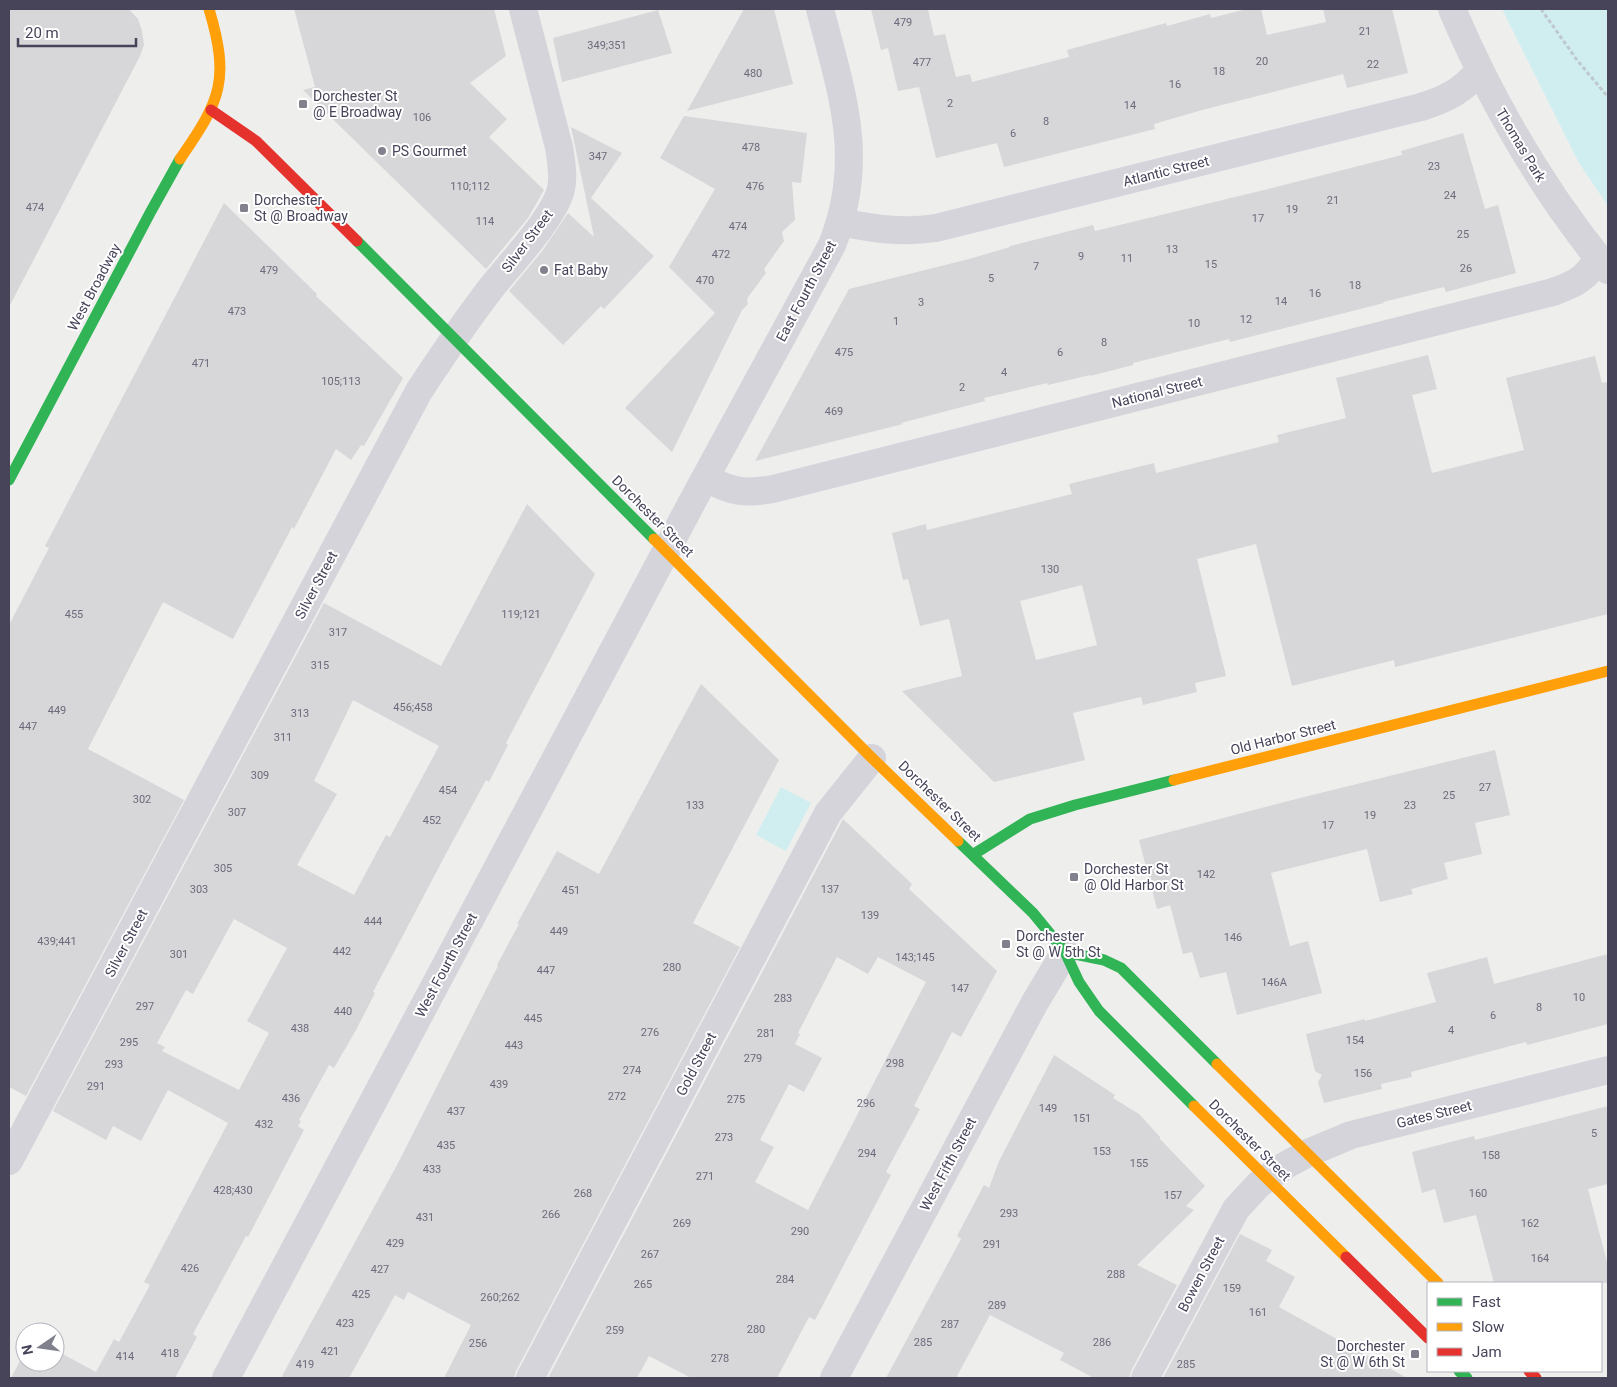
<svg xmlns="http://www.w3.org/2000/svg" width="1617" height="1387" viewBox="0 0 1617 1387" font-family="Roboto,sans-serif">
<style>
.green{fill:#d0eeef}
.building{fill:#d7d6d9;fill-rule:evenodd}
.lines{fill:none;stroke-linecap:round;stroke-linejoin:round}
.path{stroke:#bec8ce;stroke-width:3;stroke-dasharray:4 2.5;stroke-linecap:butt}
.street{stroke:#d5d4da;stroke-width:28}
.fast{stroke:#30b455;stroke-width:11}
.slow{stroke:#ff9f0a;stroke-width:11}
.jam{stroke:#e5322d;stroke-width:11}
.poi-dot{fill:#81808d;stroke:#fff;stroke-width:2}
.labels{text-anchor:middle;stroke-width:4;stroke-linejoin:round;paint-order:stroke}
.number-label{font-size:11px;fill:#6c6a7b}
.poi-label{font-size:14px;fill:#47445a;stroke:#fff;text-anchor:start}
.street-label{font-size:14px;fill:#47445a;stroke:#fff}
</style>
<rect width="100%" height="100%" fill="#eeeeed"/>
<path class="green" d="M1502,9H1608V206L1579,163Z
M781,787L811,803L786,851L756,835Z"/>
<path class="building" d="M9,9H129L138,19L142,31L144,45L140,56L9,307Z
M294,9H494L506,56L470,83L507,119L489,137L544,190L528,218L486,269L303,90L315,87Z
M744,9H774L793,84L687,111Z
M871,9H928L934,36L945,34L956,77L970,74L972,82L1069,57L1067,50L1166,23L1167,26L1210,14L1211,18L1247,9H1261L1267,35L1326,22L1323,9H1392L1408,73L1347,88L1343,74L1202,110L1154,124L1155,129L1004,167L997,143L936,158L919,87L898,91L888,48L881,50Z
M658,10L672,53L562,82L553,38Z
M684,116L807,133L801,183L792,182L795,220L782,232L784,241L764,269L766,273L748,297L747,300L748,304L742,310L672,452L625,408L715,313L669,267L715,189L660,158Z
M571,127L622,153L591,198L654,256L604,309L601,306L563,345L509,291L543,250L568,213L594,237Z
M1463,133L1485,209L1498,205L1516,273L1446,292L1444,287L1383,302L1384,303L1230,342L1229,339L1133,363V365L1090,376V375L1048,385L1047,383L984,398L985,401L901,423L903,424L755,461L849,289L969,259L1010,247V246L1093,225L1095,231L1268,189L1402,155L1401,151Z
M224,203L317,294L316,296L403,378L364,446L361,445L351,460L336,449L294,529L292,527L233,639L163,602L88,749L184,800L26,1096L9,1087V625L49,548L45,546Z
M1428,355L1437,389L1412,395L1432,473L1524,450L1506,378L1595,356L1602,383L1608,382V614L1395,667L1394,660L1292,686L1256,544L1197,559L1226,676L1195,683L1197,692L1143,705L1141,697L1073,713L1085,760L994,782L902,691L962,676L949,619L920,626L908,579L903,580L892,533L926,524L927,530L1072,494L1069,484L1154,463L1156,473L1279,442L1277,435L1346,418L1336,378ZM1082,585L1097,645L1036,660L1020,601Z
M527,504L595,574L506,743L508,745L489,782L486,780L448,850L373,992L375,993L356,1030L334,1068L329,1065L299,1120L301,1121L298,1126L304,1130L248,1237L246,1236L193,1334L197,1337L175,1378H11L25,1351V1362H55V1350L96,1372L114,1339L119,1342L150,1285L144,1282L228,1123L168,1090L141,1141L113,1126L106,1140L53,1111L324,603L441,666ZM353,700L439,746L390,837L386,835L354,895L297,865L337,794L314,781ZM234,919L287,948L247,1021L269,1033L239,1090L162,1051L165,1047L157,1043L186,990L193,994Z
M701,684L779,760L693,923L740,947L516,1371L514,1378H444L471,1325L408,1292L404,1300L395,1295L349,1378H281L397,1165L498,966L497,965L519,924H517L557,851L599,874Z
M1495,750L1510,815L1475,823L1482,854L1444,863L1448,879L1411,889L1413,894L1380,902L1367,849L1271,873L1290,946L1308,941L1322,993L1237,1015L1226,972L1200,978L1192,952L1183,954L1170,905L1157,909L1139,840L1300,798Z
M843,819L912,884L909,889L997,971L961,1037L952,1032L914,1106L920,1109L886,1172L891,1175L815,1320L809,1317L777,1378H691L649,1356L637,1378H548ZM837,957L868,974L878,957L926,982L808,1210L755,1182L774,1147L760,1140L789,1084L804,1092L822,1058L795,1044L800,1034L798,1033Z
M1608,954V1024L1527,1045L1526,1042L1411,1072L1412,1077L1381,1084L1382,1089L1324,1103L1318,1082L1322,1075L1315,1071L1306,1034L1365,1019V1021L1436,1002L1427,973L1487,957L1494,984Z
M1054,1055L1115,1095L1113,1098L1139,1114L1160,1137V1139L1205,1186L1186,1206L1194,1210L1137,1265L1177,1285L1131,1371L1129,1378H1094L1060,1360L1064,1353L990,1315L956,1378H886L961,1239L957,1236L984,1185L989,1188L999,1161Z
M1608,1106V1184L1588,1189L1608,1266V1283H1494L1476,1215L1444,1223L1435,1189L1422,1193L1412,1152L1474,1136L1475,1140Z
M1240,1234L1272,1250L1266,1261L1295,1277L1279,1307L1407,1378H1163Z"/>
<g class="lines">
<path class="path" d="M1541,9L1577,60L1608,97"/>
<path class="street" d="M1452,9C1492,103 1543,191 1608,270
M841,222C874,229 903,233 936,228L1421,107C1447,99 1462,91 1479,71
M706,478C731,492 745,494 773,489L1553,292C1575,284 1586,279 1598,258
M9,1161L419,391C442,356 465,322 491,288C510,264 554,218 561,189C564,176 561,160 559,147L523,9
M226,1378L698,491L832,245C866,159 842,94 820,9
M530,1378L828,813L872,758
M834,1378L1034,1004L1065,952
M1145,1378L1236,1209L1259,1184L1286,1165L1308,1153L1351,1135L1608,1070"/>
<path class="fast" d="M357,241L654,539
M9,480L150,213L180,159
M958,841L1033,913L1065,952L1079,982L1099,1011L1194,1106
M974,854L1030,819L1075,805L1174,780
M1065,952L1104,960L1121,968L1217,1064
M1459,1371L1467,1378"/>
<path class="slow" d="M180,159C221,100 230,80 209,9
M654,539L872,758L958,841
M1174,780L1608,671
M1217,1064L1438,1283
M1194,1106L1346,1257"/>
<path class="jam" d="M211,110L256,141L357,241
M1346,1257L1428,1338
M1529,1371L1536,1378"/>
</g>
<g class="poi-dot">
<rect x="298" y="99" width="10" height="10" rx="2.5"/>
<circle cx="382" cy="151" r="5"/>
<rect x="239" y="203" width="10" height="10" rx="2.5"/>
<circle cx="544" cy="270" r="5"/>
<rect x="1069" y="872" width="10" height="10" rx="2.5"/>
<rect x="1001" y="939" width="10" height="10" rx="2.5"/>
<rect x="1410" y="1349" width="10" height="10" rx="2.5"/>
</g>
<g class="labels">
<g class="number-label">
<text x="903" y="26">479</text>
<text x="1365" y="35">21</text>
<text x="607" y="49">349;351</text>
<text x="1262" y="65">20</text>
<text x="922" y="66">477</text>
<text x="1373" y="68">22</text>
<text x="1219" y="75">18</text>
<text x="753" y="77">480</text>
<text x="1175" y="88">16</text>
<text x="950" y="107">2</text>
<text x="1130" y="109">14</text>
<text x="422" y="121">106</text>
<text x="1046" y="125">8</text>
<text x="1013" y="137">6</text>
<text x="751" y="151">478</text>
<text x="598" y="160">347</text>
<text x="1434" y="170">23</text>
<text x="470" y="190">110;112</text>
<text x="755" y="190">476</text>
<text x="1450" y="199">24</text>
<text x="1333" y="204">21</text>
<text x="35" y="211">474</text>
<text x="1292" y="213">19</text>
<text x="1258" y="222">17</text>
<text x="485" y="225">114</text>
<text x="738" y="230">474</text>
<text x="1463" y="238">25</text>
<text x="1172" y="253">13</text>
<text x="721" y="258">472</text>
<text x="1081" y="260">9</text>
<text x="1127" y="262">11</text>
<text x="1211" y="268">15</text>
<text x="1036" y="270">7</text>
<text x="1466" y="272">26</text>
<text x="269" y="274">479</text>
<text x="991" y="282">5</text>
<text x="705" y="284">470</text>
<text x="1355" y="289">18</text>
<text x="1315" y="297">16</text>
<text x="1281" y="305">14</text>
<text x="921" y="306">3</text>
<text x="237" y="315">473</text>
<text x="1246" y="323">12</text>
<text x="896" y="325">1</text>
<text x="1194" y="327">10</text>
<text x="1104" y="346">8</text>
<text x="844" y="356">475</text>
<text x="1060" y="356">6</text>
<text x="201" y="367">471</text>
<text x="1004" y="376">4</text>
<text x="341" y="385">105;113</text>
<text x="962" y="391">2</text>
<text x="834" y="415">469</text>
<text x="1050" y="573">130</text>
<text x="74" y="618">455</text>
<text x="521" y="618">119;121</text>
<text x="338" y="636">317</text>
<text x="320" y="669">315</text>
<text x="413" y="711">456;458</text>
<text x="57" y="714">449</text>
<text x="300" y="717">313</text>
<text x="28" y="730">447</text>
<text x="283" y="741">311</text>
<text x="260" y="779">309</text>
<text x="1485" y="791">27</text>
<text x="448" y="794">454</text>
<text x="1449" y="799">25</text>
<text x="142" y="803">302</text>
<text x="695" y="809">133</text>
<text x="1410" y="809">23</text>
<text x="237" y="816">307</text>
<text x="1370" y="819">19</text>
<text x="432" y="824">452</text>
<text x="1328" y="829">17</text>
<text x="223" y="872">305</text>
<text x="1206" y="878">142</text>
<text x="199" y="893">303</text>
<text x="830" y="893">137</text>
<text x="571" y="894">451</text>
<text x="870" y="919">139</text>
<text x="373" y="925">444</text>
<text x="559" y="935">449</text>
<text x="1233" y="941">146</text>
<text x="57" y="945">439;441</text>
<text x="342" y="955">442</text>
<text x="179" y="958">301</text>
<text x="915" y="961">143;145</text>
<text x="672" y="971">280</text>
<text x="546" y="974">447</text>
<text x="1274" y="986">146A</text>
<text x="960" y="992">147</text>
<text x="1579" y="1001">10</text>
<text x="783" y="1002">283</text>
<text x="145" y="1010">297</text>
<text x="1539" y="1011">8</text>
<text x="343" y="1015">440</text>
<text x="1493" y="1019">6</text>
<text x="533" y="1022">445</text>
<text x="300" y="1032">438</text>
<text x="1451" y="1034">4</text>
<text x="650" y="1036">276</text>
<text x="766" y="1037">281</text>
<text x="1355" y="1044">154</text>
<text x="129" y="1046">295</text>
<text x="514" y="1049">443</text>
<text x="753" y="1062">279</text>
<text x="895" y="1067">298</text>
<text x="114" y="1068">293</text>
<text x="632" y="1074">274</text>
<text x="1363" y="1077">156</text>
<text x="499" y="1088">439</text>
<text x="96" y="1090">291</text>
<text x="617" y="1100">272</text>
<text x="291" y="1102">436</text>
<text x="736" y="1103">275</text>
<text x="866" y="1107">296</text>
<text x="1048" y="1112">149</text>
<text x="456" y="1115">437</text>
<text x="1082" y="1122">151</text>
<text x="264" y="1128">432</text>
<text x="1594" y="1137">5</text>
<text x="724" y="1141">273</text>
<text x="446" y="1149">435</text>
<text x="1102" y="1155">153</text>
<text x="867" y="1157">294</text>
<text x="1491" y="1159">158</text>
<text x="1139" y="1167">155</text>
<text x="432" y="1173">433</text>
<text x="705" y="1180">271</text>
<text x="233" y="1194">428;430</text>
<text x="583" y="1197">268</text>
<text x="1478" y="1197">160</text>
<text x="1173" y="1199">157</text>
<text x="1009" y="1217">293</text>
<text x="551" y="1218">266</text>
<text x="425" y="1221">431</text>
<text x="682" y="1227">269</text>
<text x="1530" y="1227">162</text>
<text x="800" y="1235">290</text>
<text x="395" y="1247">429</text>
<text x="992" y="1248">291</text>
<text x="650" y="1258">267</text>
<text x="1540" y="1262">164</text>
<text x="190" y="1272">426</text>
<text x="380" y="1273">427</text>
<text x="1116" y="1278">288</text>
<text x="785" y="1283">284</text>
<text x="643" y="1288">265</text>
<text x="1232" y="1292">159</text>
<text x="361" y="1298">425</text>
<text x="500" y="1301">260;262</text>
<text x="997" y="1309">289</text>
<text x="1258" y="1316">161</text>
<text x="345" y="1327">423</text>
<text x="950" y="1328">287</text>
<text x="756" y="1333">280</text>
<text x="615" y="1334">259</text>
<text x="923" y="1346">285</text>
<text x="1102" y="1346">286</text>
<text x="478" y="1347">256</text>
<text x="330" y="1355">421</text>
<text x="170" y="1357">418</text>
<text x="125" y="1360">414</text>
<text x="720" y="1362">278</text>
<text x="305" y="1368">419</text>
<text x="1186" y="1368">285</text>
</g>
<g class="poi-label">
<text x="313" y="101">Dorchester St<tspan x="313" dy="16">@ E Broadway</tspan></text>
<text x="392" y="156">PS Gourmet</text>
<text x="254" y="205">Dorchester<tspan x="254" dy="16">St @ Broadway</tspan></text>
<text x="554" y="275">Fat Baby</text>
<text x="1084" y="874">Dorchester St<tspan x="1084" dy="16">@ Old Harbor St</tspan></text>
<text x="1016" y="941">Dorchester<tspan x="1016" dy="16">St @ W 5th St</tspan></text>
<text x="1405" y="1351" text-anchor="end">Dorchester<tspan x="1405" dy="16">St @ W 6th St</tspan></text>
</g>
<g class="street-label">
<text transform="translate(1521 145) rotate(59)" y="5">Thomas Park</text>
<text transform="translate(1166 171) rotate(-14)" y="5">Atlantic Street</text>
<text transform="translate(527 241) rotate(-53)" y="5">Silver Street</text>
<text transform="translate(94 287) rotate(-62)" y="5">West Broadway</text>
<text transform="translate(806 291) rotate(-62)" y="5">East Fourth Street</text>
<text transform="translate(1157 392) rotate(-14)" y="5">National Street</text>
<text transform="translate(653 516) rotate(45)" y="5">Dorchester Street</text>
<text transform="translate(316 585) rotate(-62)" y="5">Silver Street</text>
<text transform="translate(1283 737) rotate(-14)" y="5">Old Harbor Street</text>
<text transform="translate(940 801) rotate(44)" y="5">Dorchester Street</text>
<text transform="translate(126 943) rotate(-62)" y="5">Silver Street</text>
<text transform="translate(446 965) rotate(-62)" y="5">West Fourth Street</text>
<text transform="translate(696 1064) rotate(-62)" y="5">Gold Street</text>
<text transform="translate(1434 1114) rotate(-14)" y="5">Gates Street</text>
<text transform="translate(1250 1140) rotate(45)" y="5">Dorchester Street</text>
<text transform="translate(948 1164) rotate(-62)" y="5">West Fifth Street</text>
<text transform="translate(1201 1274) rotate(-62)" y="5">Bowen Street</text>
</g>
</g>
<rect width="1617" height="1387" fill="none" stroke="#47445a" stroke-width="20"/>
<rect x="1427" y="1282" width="175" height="90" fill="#ffffff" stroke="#b5b4bd"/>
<rect x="1437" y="1298" width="25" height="8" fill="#30b455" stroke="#b5b4bd"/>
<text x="1472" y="1307" font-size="15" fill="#47445a">Fast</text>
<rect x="1437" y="1323" width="25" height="8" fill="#ff9f0a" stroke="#b5b4bd"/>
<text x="1472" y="1332" font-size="15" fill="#47445a">Slow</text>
<rect x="1437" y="1348" width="25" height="8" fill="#e5322d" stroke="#b5b4bd"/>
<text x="1472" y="1357" font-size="15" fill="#47445a">Jam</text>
<g transform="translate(40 1347) rotate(257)"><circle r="24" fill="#ffffff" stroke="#b5b4bd"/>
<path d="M0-4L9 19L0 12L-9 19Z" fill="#81808d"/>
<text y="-8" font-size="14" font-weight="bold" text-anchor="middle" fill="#47445a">N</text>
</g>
<path d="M18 38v8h118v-8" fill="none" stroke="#47445a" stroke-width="2.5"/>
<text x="25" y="38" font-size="15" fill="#47445a" stroke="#ffffff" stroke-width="4" paint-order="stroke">20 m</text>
</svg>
